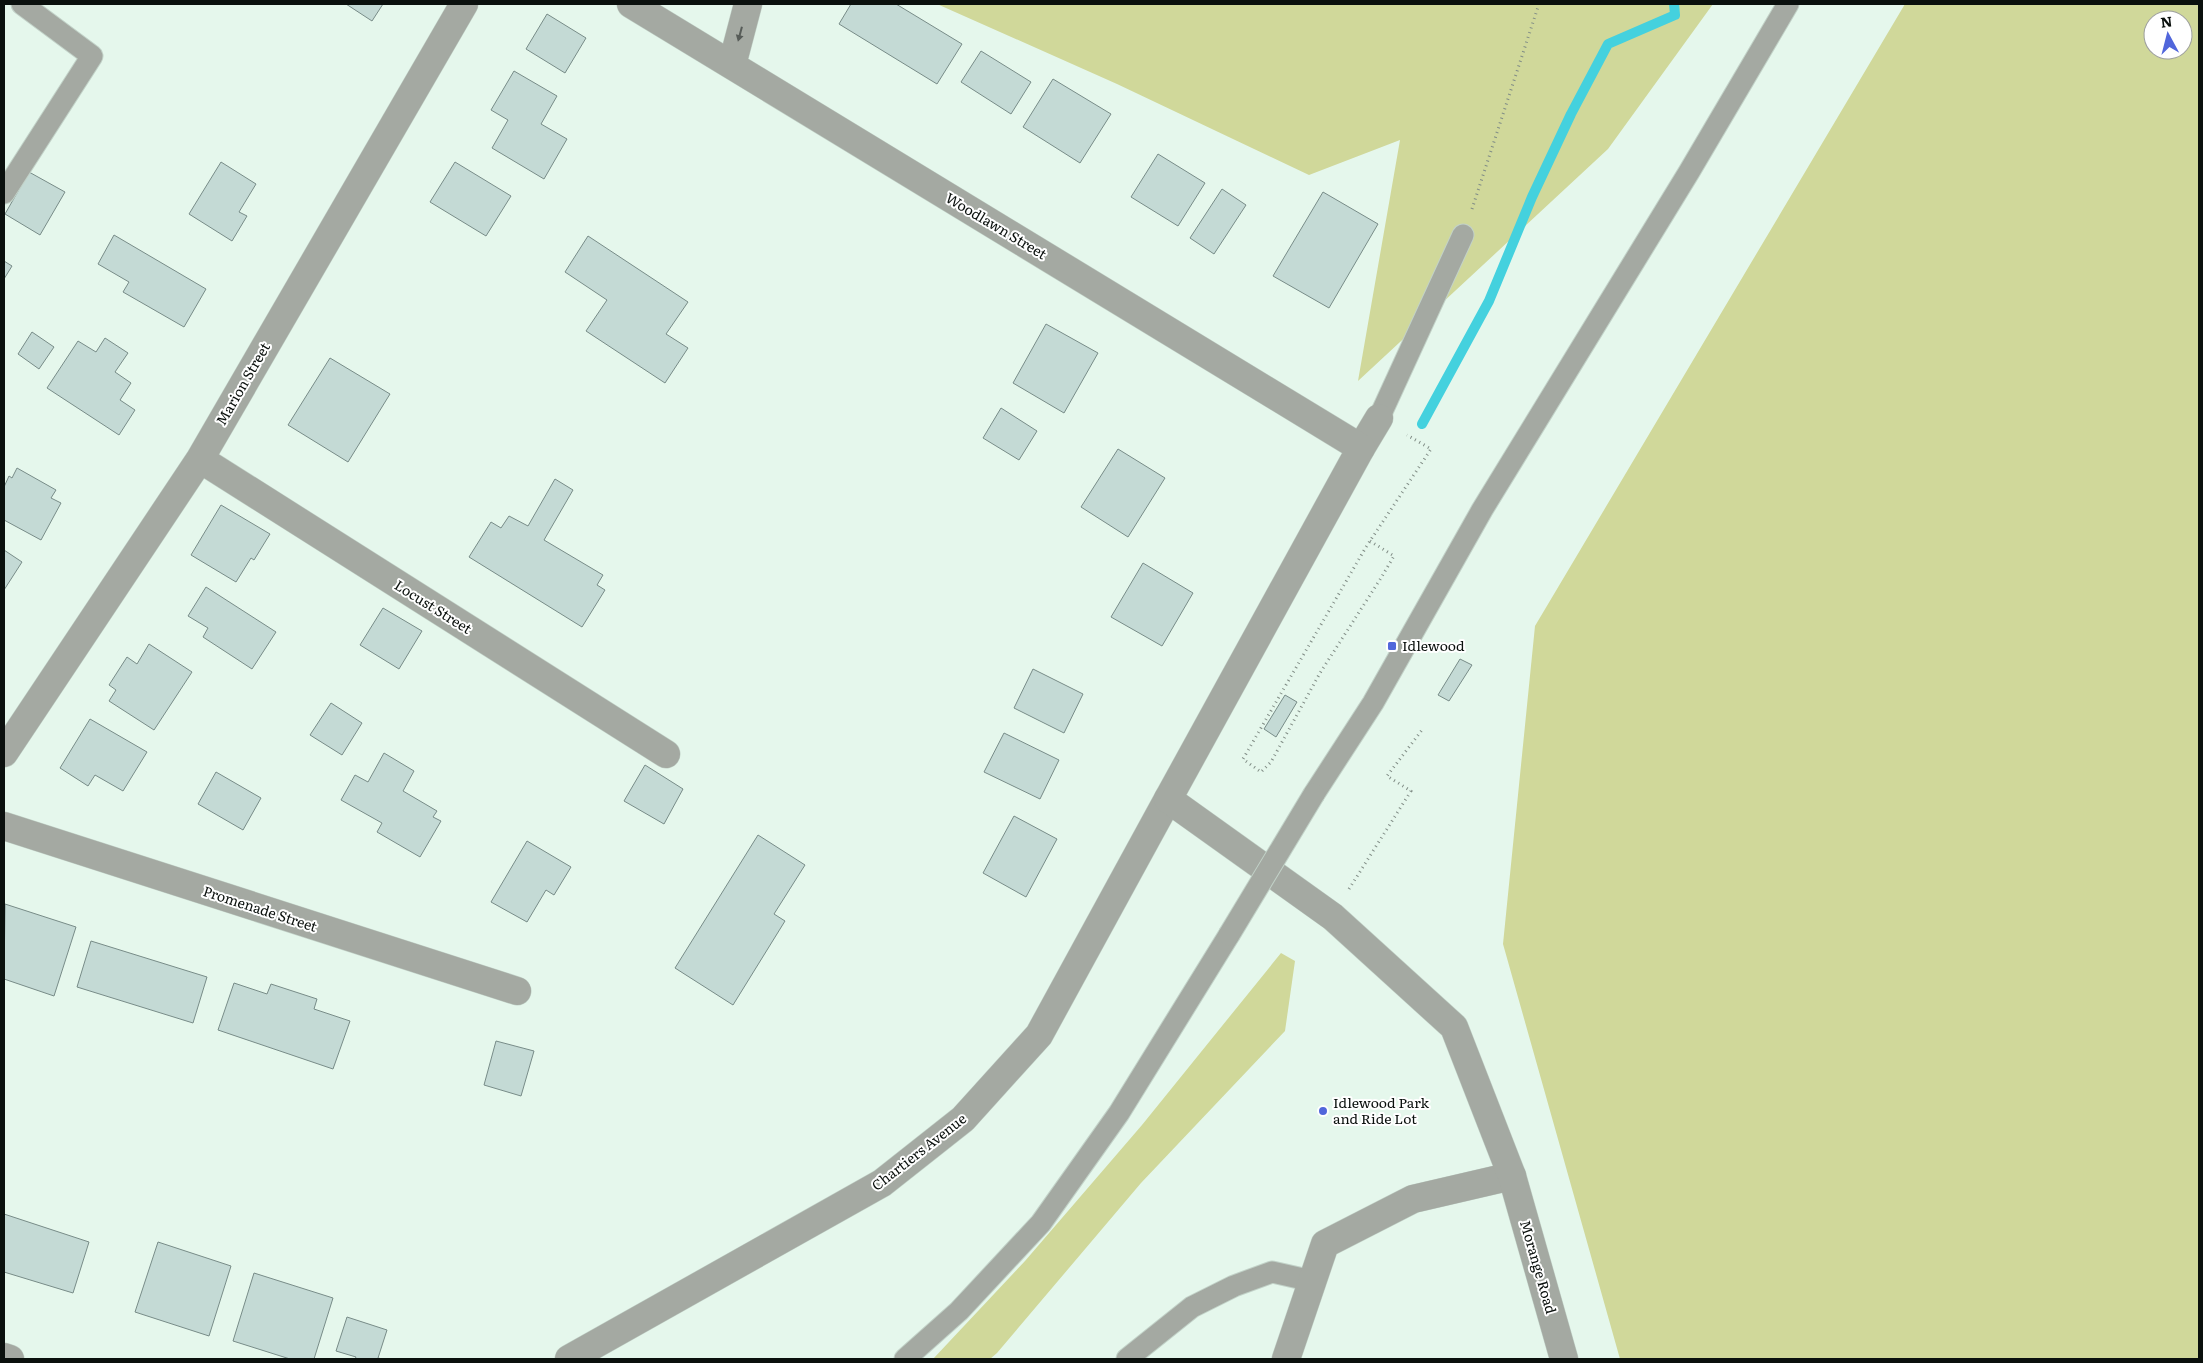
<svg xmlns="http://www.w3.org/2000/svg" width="2203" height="1363" viewBox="0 0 2203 1363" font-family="Literata,serif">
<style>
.green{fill:#d0d89a;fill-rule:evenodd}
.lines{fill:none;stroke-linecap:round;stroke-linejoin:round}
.stream{stroke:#44d1de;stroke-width:10}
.building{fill:#c4dad5;stroke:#788c88}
.service-casing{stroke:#c2d2c8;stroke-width:23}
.minor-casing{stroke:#c2d2c8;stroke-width:29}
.tertiary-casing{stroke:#c2d2c8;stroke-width:29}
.path{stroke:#818d86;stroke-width:3;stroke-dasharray:1 4;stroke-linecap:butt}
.service{stroke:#a4a9a2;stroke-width:21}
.minor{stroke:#a4a9a2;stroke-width:28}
.tertiary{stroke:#a4a9a2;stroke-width:28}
.service-bridge-casing{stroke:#c2d2c8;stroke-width:23;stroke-linecap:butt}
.service-bridge{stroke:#a4a9a2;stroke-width:21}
.oneway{fill:#575c58}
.poi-dot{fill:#5166db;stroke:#fff;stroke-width:2}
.labels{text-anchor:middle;stroke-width:4;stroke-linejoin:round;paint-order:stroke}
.street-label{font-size:14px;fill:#0a100d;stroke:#fff}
.poi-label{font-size:14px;fill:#0a100d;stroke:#fff;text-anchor:start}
</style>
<rect width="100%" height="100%" fill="#e5f7ec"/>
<path class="green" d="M937,4H1713L1608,149L1358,381L1400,140L1309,175L1117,84Z
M1905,4H2199V1359H1620L1503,944L1535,626ZM2153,20H2183V50H2153Z
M1281,953L1295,961L1285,1031L1141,1183L997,1353L990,1359H933L1025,1261L1142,1125Z"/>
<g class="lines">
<path class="stream" d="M1422,424L1489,301L1532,197L1571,114L1608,44L1675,15L1674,4"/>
</g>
<path class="building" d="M346,4H383L372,21Z
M851,4H896L962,44L937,84L839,24Z
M547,14L586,38L565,73L526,49Z
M981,51L1031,82L1011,114L961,82Z
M514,71L557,96L541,124L567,139L544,179L492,148L508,120L491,110Z
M1053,79L1111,114L1080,163L1023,127Z
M1158,154L1205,183L1178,226L1131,197Z
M221,162L256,184L239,212L247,216L232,241L189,214Z
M455,162L511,196L486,236L430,202Z
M29,172L65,192L40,235L5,214Z
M1222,189L1246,205L1214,254L1190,238Z
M1323,192L1378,224L1329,308L1273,276Z
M114,235L206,289L184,327L123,292L129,282L98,264Z
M588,236L688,302L666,334L688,348L665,383L586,331L607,300L565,272Z
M4,261L12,266L4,279Z
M1046,324L1098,353L1064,413L1013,383Z
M32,332L54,347L39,369L18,354Z
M105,338L128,353L115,372L131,383L120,400L135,410L119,435L47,388L78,341L96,352Z
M330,358L390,394L348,462L288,425Z
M1001,408L1037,431L1019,460L983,438Z
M1118,449L1165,478L1128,537L1081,507Z
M17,468L56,490L51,498L61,503L41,540L4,520V487L9,476L12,478Z
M555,479L573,490L544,540L603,575L597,585L605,590L582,627L469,557L491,522L501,528L509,516L528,526Z
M221,505L270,534L254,560L251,558L236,582L191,555Z
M4,550L22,562L4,590Z
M1143,563L1193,593L1162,646L1111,617Z
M206,587L276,632L252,669L203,637L208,628L188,616Z
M383,608L422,631L399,669L360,645Z
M149,644L192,672L154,730L109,701L116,690L109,685L127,657L137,664Z
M1460,659L1472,665L1449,701L1438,695Z
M1033,669L1083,694L1064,733L1014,708Z
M1285,695L1297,702L1276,737L1264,729Z
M331,703L362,723L342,755L310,735Z
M90,719L147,752L123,791L95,775L88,786L60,768Z
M1004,733L1059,760L1040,799L984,772Z
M384,753L414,771L403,791L437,811L433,817L441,821L420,857L377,832L382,823L341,800L355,775L368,782Z
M645,765L683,789L664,824L624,801Z
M216,772L261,798L243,830L198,804Z
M1014,816L1057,839L1026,897L983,873Z
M758,835L805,865L774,914L785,921L733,1005L675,968Z
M527,841L571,867L554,895L546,890L527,922L491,902Z
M5,904L76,927L54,996L4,979Z
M91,941L207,977L193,1023L77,987Z
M234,983L267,994L271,984L317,999L314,1009L350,1021L333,1069L218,1030Z
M496,1041L534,1051L521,1096L484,1085Z
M4,1214L89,1242L73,1293L4,1272Z
M158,1242L231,1266L209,1336L135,1312Z
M254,1273L333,1298L314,1359H290L233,1341Z
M347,1317L387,1330L378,1358L382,1359H355L356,1357L336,1351Z"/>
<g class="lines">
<defs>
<path id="service" d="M4,193L92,56L22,4
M1379,418L1463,235
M1314,794L1373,703L1482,510L1689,172L1788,4
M905,1359L959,1311L1041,1223L1119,1113L1229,935
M1127,1359L1192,1307L1234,1286L1272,1272L1312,1281"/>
<path id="minor" d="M1361,448L1379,418
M200,459L666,754
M4,753L200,459L464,4
M4,826L517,991
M4,1357L10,1359
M569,1359L882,1183L963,1119L1039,1035L1168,799
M1286,1359L1325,1244L1413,1199L1512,1176"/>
<path id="tertiary" d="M631,4L1361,448L1168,799L1333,917L1454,1027L1512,1176L1564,1359
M732,65L748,4"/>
</defs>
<use href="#service" class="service-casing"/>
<use href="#minor" class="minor-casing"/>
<use href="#tertiary" class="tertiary-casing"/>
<path class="path" d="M1472,209L1539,4
M1370,541L1394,556L1381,578L1320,673L1271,762L1261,772L1243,759L1366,547L1370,541L1431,449L1407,435
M1349,889L1411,791L1387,776L1422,730"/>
<use href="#service" class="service"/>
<use href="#minor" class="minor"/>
<use href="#tertiary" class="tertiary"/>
<defs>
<path id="service-bridge" d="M1229,935L1314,794"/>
</defs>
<use href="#service-bridge" class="service-bridge-casing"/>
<use href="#service-bridge" class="service-bridge"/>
</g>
<defs><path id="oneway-solid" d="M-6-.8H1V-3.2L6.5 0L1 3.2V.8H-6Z" transform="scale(1.25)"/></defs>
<use class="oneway" href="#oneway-solid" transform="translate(740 34) rotate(105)"/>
<g class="poi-dot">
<rect x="1387" y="641" width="10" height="10" rx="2.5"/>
<circle cx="1323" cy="1111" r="5"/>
</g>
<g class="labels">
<g class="street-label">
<text transform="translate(996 226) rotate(31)" y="5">Woodlawn Street</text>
<text transform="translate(243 384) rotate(-60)" y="5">Marion Street</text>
<text transform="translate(433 607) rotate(32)" y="5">Locust Street</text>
<text transform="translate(260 909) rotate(18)" y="5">Promenade Street</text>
<text transform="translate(919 1152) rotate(-38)" y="5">Chartiers Avenue</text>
<text transform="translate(1538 1267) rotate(74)" y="5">Morange Road</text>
</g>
<g class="poi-label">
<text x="1402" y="651">Idlewood</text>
<text x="1333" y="1108">Idlewood Park<tspan x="1333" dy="16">and Ride Lot</tspan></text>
</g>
</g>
<rect width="2203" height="1363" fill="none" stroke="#0a100d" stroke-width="10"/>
<g transform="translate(2168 35) rotate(353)"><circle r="24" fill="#ffffff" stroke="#9d9f9e"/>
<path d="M0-4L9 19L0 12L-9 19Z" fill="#5166db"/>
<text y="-8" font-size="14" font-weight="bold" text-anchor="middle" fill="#0a100d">N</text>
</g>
</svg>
